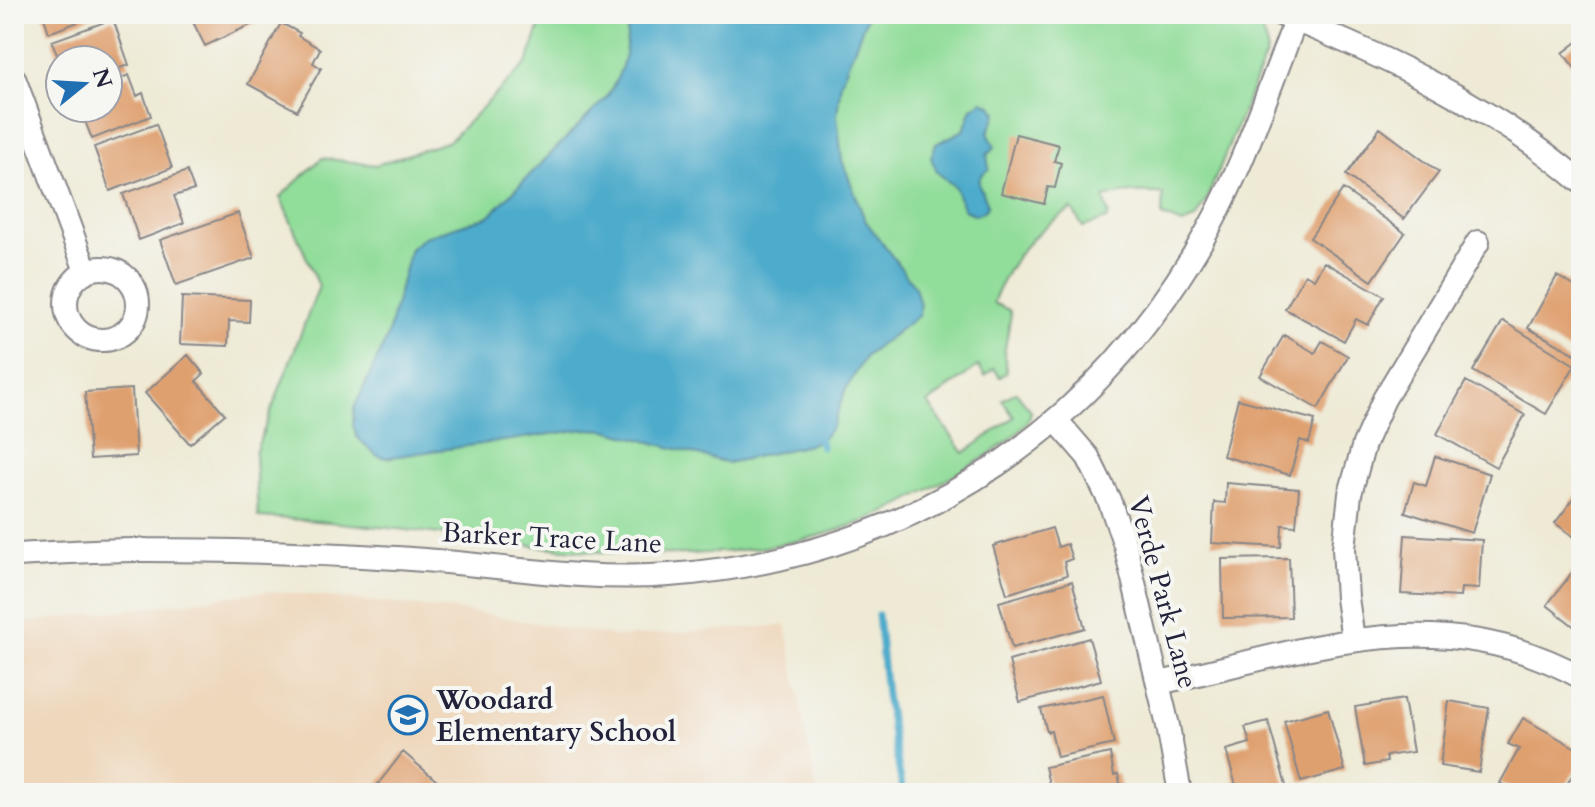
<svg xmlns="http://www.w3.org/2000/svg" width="1595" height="807" viewBox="0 0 1595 807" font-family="Cardo,serif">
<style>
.built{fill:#eed7bb}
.green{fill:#91dd9a;stroke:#5a806a;stroke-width:2}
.water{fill:#4dabcb;stroke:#386683;stroke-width:2}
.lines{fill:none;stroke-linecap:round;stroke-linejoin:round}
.stream{stroke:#4dabcb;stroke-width:7}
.building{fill:#dfa06f}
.minor-casing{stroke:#888688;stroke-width:26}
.minor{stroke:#fff;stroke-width:22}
.labels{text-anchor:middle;stroke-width:8;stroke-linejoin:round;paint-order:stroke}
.street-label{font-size:28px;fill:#22223b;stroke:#f6f6f2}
.poi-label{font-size:28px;font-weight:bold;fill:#22223b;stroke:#f6f6f2;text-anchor:start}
</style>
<rect width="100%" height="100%" fill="#f6f6f2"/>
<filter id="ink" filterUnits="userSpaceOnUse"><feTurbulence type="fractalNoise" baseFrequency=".0125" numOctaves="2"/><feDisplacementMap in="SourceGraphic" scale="16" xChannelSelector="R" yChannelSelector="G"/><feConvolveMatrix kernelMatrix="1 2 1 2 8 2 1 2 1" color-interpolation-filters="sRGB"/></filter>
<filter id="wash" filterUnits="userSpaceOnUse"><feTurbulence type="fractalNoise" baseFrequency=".006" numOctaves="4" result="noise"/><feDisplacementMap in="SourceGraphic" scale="32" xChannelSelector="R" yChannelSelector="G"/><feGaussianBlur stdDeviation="1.8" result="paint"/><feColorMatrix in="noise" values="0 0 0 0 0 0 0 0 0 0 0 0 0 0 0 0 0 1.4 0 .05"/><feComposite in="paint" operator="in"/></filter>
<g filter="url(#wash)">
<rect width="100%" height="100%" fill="#eeead5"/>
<path class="built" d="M269,591L466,611L619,637L786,625L817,793H14V624Z"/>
<path class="green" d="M544,14H1235C1255,22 1268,29 1267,52L1207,199L1195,219L1182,224L1162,216L1163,194C1142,191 1124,192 1104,198L1109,214L1107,219L1083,227L1072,209C1033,230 1008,262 993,303L1009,310L1011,314L1004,354L1007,372L1000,377L994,369L985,376L978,366L928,403L964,453L1014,417L1002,400L1016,392L1031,411C1030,432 983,458 965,469C935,486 906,503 874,517C732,576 579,552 432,533C374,526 316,520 258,517L255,453L319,286L280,197L322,158L376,165L449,141L527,63Z"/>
<path class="water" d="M628,14H868L841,82L837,115L842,160L865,220L915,287L920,305L919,315L866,356L846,389L832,427L825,436L809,445L728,463L606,430L586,429L385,458L376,455L357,437L353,425L354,408L387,338L410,249L424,237L489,216L606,98C626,68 627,50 628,14Z
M982,101L992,105L997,113L988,133L995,147L987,155L989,169C959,187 1009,204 975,215L964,210L955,187L937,172L931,158L936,144L964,130L972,108Z"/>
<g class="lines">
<path class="stream" d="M816,430L822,447
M878,615L886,695L903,793"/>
</g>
<g id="blocks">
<path class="building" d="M43,14H99L49,33Z
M189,14H274L205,46Z
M113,19L129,65L108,72V60H59L52,41Z
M281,23L300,33L298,36L320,49L313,63L321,68L297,111L248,84Z
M1581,39V76L1563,53Z
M129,75L137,96L143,93L151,116L92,139L80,108H108V83Z
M156,124L172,168L110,191L94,147Z
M1380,128L1439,172L1404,219L1346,175Z
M1016,134L1059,145L1054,161L1061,163L1055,188L1048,187L1044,204L1001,193Z
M187,171L194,190L174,196L184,223L139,240L123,194Z
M1343,189L1405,233L1372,281L1310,238Z
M238,213L254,258L176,285L160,240Z
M1324,262L1384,296L1368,325L1356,319L1344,341L1285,309L1305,274L1314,279Z
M1557,276L1581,290V357L1528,328Z
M182,297L250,300L249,322L229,321L228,346L180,344Z
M1503,321L1575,365L1546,414L1473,371Z
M1284,335L1315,353L1322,341L1348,356L1318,409L1260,376Z
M188,355L204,374L196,381L225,414L190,444L145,393Z
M1466,381L1525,415L1496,467L1437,434Z
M132,389L136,456L90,459L85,392Z
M1238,399L1315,420L1309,443L1300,440L1290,475L1223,456Z
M1435,456L1490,474L1472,533L1405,512L1414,482L1426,486Z
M1226,483L1299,489L1296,526L1282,525L1281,547L1212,543L1214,502L1225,503Z
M1581,489V542L1555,523Z
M1052,528L1058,547L1067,544L1072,559L1064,562L1067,575L1007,594L993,546Z
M1405,535L1482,540L1479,589L1461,588L1460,597L1401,594Z
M1289,558L1291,617L1223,618L1222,559Z
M1581,561V632L1547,605Z
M1072,581L1085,628L1012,648L999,602Z
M1089,638L1101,680L1020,702L1009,661Z
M1103,695L1114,744L1057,757L1051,731L1047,732L1041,709Z
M1404,699L1413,752L1386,756L1387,762L1365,766L1355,707Z
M1449,701L1489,708L1479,772L1440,766Z
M1328,709L1345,770L1301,782L1284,721Z
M1523,718L1581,751V760L1562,793H1518L1500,783L1519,749L1508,744Z
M1268,721L1288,793H1238L1226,750L1250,743L1245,727Z
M403,752L451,793H371Z
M1110,753L1114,775L1118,774L1122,793H1051L1045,767Z"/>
</g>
</g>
<g filter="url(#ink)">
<use href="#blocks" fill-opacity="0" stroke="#888688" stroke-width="2"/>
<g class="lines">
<defs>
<path id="minor" d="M1280,14C1389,58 1492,106 1581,182
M14,78L86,271
M66 304a36 36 0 1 1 72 0a36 36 0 1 1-72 0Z
M1057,421L1088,457L1109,500L1125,545L1168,726L1180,793
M14,555C58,553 103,549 147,550C230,550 313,553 396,558C487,563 578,582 669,575C896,559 1080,445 1197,249C1240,178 1265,97 1296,20
M1353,639L1347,598L1344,548L1350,494L1364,444L1384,399L1478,242
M1159,683C1306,651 1437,598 1581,677"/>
</defs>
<use href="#minor" class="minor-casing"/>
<use href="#minor" class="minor"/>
</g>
</g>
<defs>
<symbol id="school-ring" viewBox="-11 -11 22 22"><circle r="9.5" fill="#f6f6f2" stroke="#1f6fb2" stroke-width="1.5"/><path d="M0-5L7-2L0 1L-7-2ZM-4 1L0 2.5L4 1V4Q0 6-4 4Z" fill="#1f6fb2"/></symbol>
</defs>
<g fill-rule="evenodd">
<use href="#school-ring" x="386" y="693" width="44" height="44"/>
</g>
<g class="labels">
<g class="street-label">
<text transform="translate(552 537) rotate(3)" y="10">Barker Trace Lane</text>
<text transform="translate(1164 592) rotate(75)" y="10">Verde Park Lane</text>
</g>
<g class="poi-label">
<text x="436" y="709">Woodard<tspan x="436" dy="32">Elementary School</tspan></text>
</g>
</g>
<rect width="1595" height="807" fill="none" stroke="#f6f6f2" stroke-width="48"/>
<g transform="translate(84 84) rotate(72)"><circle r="38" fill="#f6f6f2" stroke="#a1a1a9" stroke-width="2"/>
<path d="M0-6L14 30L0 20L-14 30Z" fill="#1f6fb2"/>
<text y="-12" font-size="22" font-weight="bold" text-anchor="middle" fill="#22223b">N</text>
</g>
</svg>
